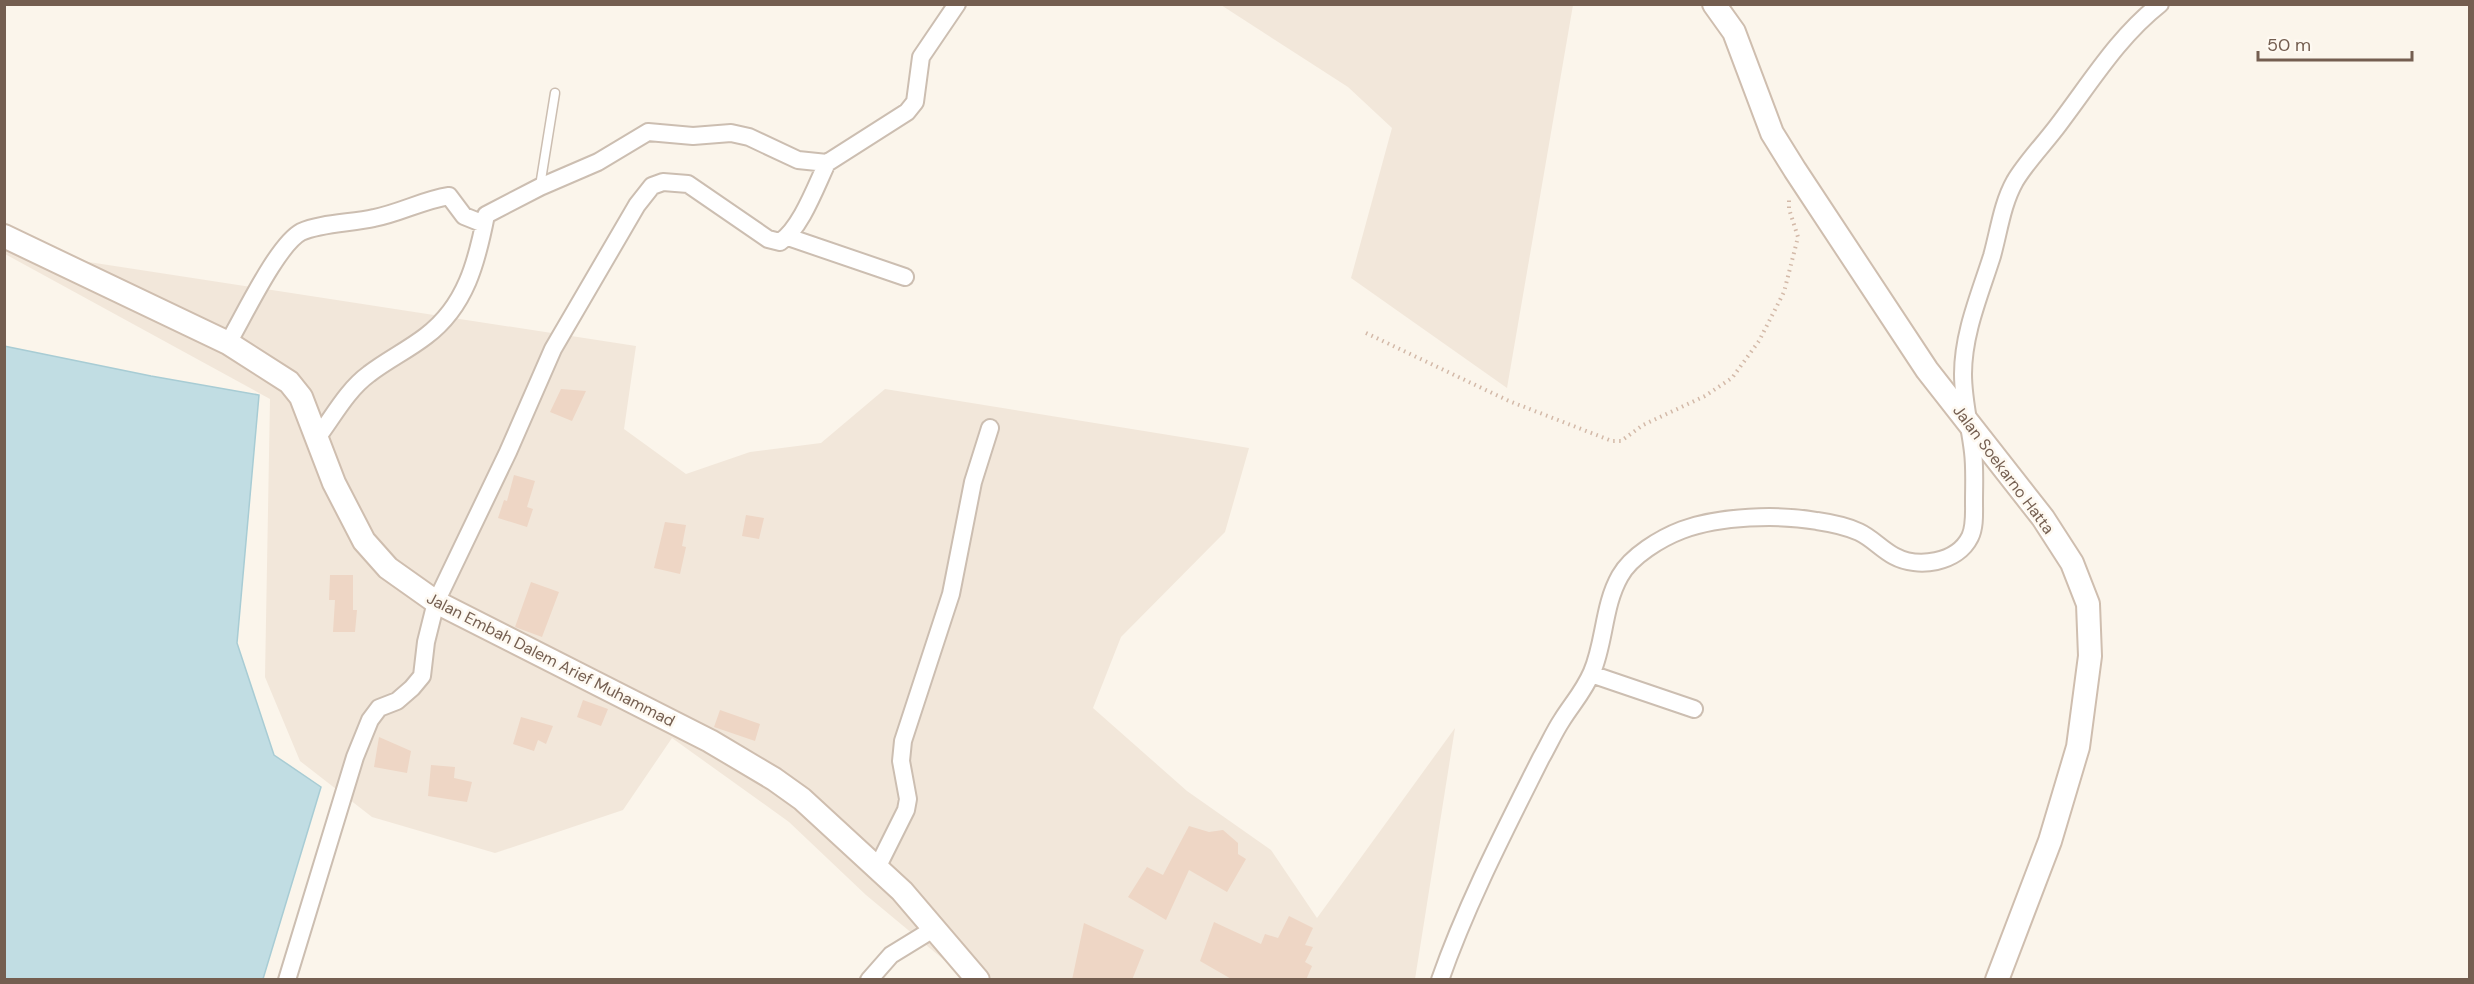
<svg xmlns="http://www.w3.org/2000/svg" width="2474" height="984" viewBox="0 0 2474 984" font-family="'DM Sans',sans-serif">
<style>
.residential{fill:#f2e7da}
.water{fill:#c1dde3;stroke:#a8ccd4;stroke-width:1.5}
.building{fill:#eed6c5}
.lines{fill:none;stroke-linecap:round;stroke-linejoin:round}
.lane-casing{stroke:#ccbeb1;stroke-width:11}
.street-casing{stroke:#ccbeb1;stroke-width:20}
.secondary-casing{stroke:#cfbeaf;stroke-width:26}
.path{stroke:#d3b9a8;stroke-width:4;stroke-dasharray:1.5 4.5;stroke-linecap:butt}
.lane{stroke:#fff;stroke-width:8}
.street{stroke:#fff;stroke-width:16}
.secondary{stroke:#fff;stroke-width:22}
.labels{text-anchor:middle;stroke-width:5;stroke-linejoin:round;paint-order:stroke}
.street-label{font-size:16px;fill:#745e50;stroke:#fef9f1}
</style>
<rect width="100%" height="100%" fill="#fbf5eb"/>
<path class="residential" d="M1221,5H1573L1507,388L1351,278L1392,128L1348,87Z
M4,249L636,346L624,429L686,474L750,452L821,443L885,389L1249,448L1225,532L1121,637L1093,708L1187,791L1271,850L1317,918L1455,728L1415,979H967L866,895L789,822L672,738L623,810L495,853L372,817L300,761L265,677L270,399L5,254Z"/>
<path class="water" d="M4,346L151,376L259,395L237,643L274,755L321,787L263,979H5Z"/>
<path class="building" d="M561,389L586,391L572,421L550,412Z
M514,475L535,481L527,507L533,509L527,527L498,518L504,500L507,501Z
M746,515L764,518L759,539L742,536Z
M665,522L686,525L682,546L686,547L680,574L654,568Z
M330,575H353V610H357L355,632H333L335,600H329Z
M531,582L559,592L542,637L515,627Z
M583,700L608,709L601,726L577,717Z
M720,710L760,724L755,741L714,727Z
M521,717L553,726L546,744L538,740L534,751L513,744Z
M379,737L411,751L407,773L374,767Z
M431,765L455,767L454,778L472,782L467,802L428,796Z
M1189,826L1209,832L1223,830L1238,843V854L1246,859L1227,892L1189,870L1166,920L1128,897L1147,867L1163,875Z
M1289,916L1313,928L1305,945L1313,947L1305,962L1312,966L1306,980H1233L1200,961L1214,922L1261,944L1265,934L1278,938Z
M1084,923L1144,950L1132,980H1072Z"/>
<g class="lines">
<defs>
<path id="lane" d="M540,186L555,93"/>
<path id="street" d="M788,237L905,277
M228,343C243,318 277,245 301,232C320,223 353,223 374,218C400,213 423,200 449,196L464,216L484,224
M317,438C333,417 347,390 369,374C387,360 408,350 426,336C466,306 477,261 486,215L540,187L598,162L648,132L693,136L731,133L749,137L798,160L827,163L907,112L915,102L921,57L957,4
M1591,674L1694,709
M877,868L906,810L908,799L901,761L903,741L951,594L973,482L990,428
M287,980L355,757L370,720L379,708L397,701L412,688L422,676L426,642L436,602L508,452L553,349L637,205L652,186L663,182L688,184L768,239L780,242C801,228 816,186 827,163
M869,980L891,955L935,928
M1440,980C1467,903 1505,830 1541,758C1548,746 1554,732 1562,720C1572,704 1584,691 1592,672C1605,642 1603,606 1620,576C1631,556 1661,538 1682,530C1720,516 1778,514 1817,521C1831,523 1846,526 1859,532C1872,538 1881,549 1894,556C1918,569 1957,563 1970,537C1975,527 1974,513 1974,502C1974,485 1975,468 1973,452C1970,426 1963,401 1963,374C1963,333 1980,294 1992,256C1999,231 2002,204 2015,181C2027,161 2045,143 2059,124C2091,82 2118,37 2160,4"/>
<path id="secondary" d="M1714,4L1734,32L1772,133L1795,170L1927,370L2043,518L2072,563L2088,604L2090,656L2078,747L2050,841L1997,980
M4,236L228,343L289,382L301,397L334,483L364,541L388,568L436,602L710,741L774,779L802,799L902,891L978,980"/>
</defs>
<use href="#lane" class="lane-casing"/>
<use href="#street" class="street-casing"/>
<use href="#secondary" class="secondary-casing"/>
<path class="path" d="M1366,333L1509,401L1612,441H1621L1643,425L1705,396L1732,378L1759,341L1784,292L1798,237L1789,209V199"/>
<use href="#lane" class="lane"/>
<use href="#street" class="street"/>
<use href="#secondary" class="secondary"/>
</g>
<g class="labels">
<g class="street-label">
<text transform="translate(2004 469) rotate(53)" y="6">Jalan Soekarno Hatta</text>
<text transform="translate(551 659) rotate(27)" y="6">Jalan Embah Dalem Arief Muhammad</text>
</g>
</g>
<rect width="2474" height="984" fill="none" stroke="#745e50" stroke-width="12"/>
<path d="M2258 51v9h154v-9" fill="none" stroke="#745e50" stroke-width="3"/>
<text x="2267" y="51" font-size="18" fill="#745e50" stroke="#fef9f1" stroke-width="4.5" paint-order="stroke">50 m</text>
</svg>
